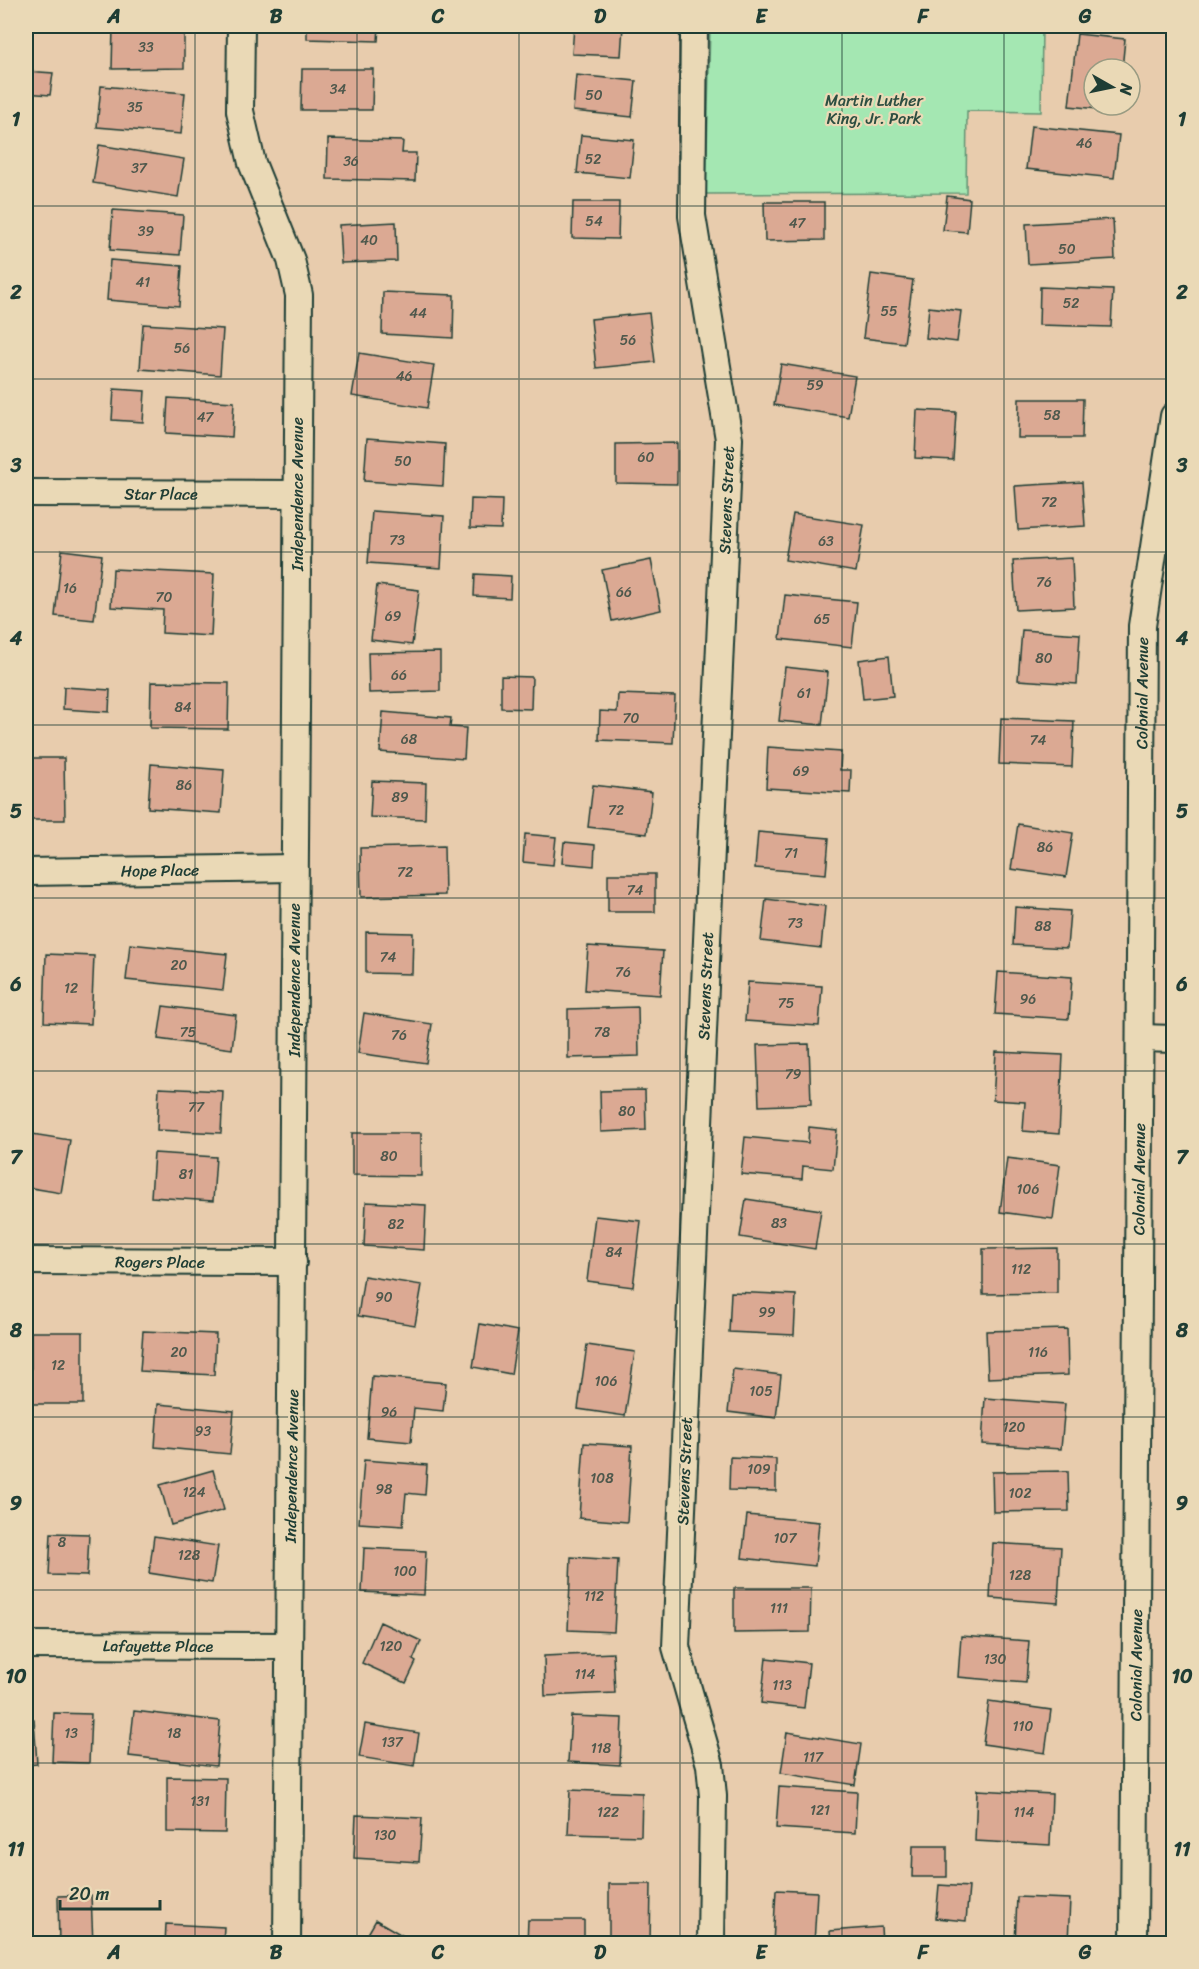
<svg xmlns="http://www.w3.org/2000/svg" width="1199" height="1969" viewBox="0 0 1199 1969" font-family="Sriracha,sans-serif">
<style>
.green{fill:#a4e7b2;stroke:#629273;stroke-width:1.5}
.building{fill:#dba993;stroke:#1f3d34;stroke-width:1.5}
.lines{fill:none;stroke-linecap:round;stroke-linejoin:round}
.street-casing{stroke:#1f3d34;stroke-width:30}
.street{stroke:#ead9b6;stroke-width:26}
.grid{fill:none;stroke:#1f3d34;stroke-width:1.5;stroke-opacity:0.55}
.labels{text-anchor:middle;stroke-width:4.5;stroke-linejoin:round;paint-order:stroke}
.number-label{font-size:14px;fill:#4e584c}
.park-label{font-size:16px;fill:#2c4e41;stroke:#ead9b6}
.street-label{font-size:16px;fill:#1f3d34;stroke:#ead9b6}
.neatline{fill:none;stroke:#1f3d34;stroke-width:2}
.grid-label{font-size:20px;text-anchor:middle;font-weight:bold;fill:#1f3d34}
</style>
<rect width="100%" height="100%" fill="#e8ccad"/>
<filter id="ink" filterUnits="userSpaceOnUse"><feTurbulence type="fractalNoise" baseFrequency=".0167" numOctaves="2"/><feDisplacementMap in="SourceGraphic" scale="12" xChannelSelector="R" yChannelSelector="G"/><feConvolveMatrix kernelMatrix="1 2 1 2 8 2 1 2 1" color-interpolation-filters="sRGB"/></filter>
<g filter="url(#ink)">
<path class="green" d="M710,26H1042L1041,112L967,111L966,193L706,194Z"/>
<path class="building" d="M307,26H379L378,41L307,39Z
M574,26H623L621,56L572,54Z
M113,27H184V68L112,69Z
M1077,34L1125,39L1122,69H1094V105H1118L1117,111L1069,106Z
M302,69H373L372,110H301Z
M26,71L53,73L50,95L26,93Z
M576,75L636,81L632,117L573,111Z
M101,86L185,93L181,134L97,127Z
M1031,126L1119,135L1114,178L1026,169Z
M581,135L634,140L630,178L577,173Z
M328,139L403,141L402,153H416L415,181L327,179Z
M99,145L184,159L178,197L93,183Z
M947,196L970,199L967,232L943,230Z
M573,202H619L618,239L572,238Z
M764,202H824V240L765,241Z
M113,210L183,215L180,255L110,250Z
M1113,219L1115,259L1028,264L1026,224Z
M396,222L397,261L341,263L339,225Z
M110,260L182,266L179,306L107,300Z
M871,274L913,280L904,343L863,338Z
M1040,287L1113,290L1111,327L1039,325Z
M383,292L454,295L453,338L382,334Z
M929,307L961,311L957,342L926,338Z
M649,313L655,362L596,368L591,319Z
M143,324L223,329L220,375L140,369Z
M359,353L434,365L427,408L352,396Z
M781,364L855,376L848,417L774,405Z
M114,389L145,391L143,422L112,420Z
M168,398L234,402L232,437L166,433Z
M1019,399H1083L1082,438H1018Z
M917,410L956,412L953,460L915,458Z
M367,438L445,444L443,486L364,481Z
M677,443V484L616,483V444Z
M1082,482L1085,526L1018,530L1015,486Z
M471,499L502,500L501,529L470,528Z
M372,511L444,516L441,568L368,563Z
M793,514L864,525L856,572L785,560Z
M62,550L102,555L94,620L55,616Z
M1072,558L1074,607L1016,610L1013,561Z
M651,560L661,610L612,621L602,570Z
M113,569L214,574L211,636L162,633L163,610L111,607Z
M475,574L511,576L510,598L474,596Z
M377,585L419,590L412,645L371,640Z
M785,595L857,602L852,647L780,639Z
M1022,630L1080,634L1077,684L1018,680Z
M440,652V691L369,693L368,653Z
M889,656L893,696L863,699L859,660Z
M785,667L828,672L822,725L779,721Z
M501,676L532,677L531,709L501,708Z
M151,682L229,683L228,729L150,728Z
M64,687L110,690L109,712L63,709Z
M618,694L675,696L673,743L599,740L600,711L617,712Z
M383,712L451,718L450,727L466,728L464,759L380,752Z
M1001,718L1074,721L1072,767L999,764Z
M768,747L841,752L840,770H851L850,793L766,788Z
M29,758H64L65,820H28Z
M151,764L224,770L221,813L148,808Z
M372,781L426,783L425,819L370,817Z
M593,785L652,792L647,834L588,827Z
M1018,824L1073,833L1066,877L1011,869Z
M758,832L829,838L826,874L755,868Z
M525,834L556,837L553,865L523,862Z
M564,842L595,845L594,866L562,863Z
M444,846L445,895L361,897L360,848Z
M608,874H655V912H608Z
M766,899L825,906L821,948L761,941Z
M1015,907L1070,911L1067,948L1013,945Z
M366,932L413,933L412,974L366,973Z
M130,944L227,954L223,990L126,980Z
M588,946L663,951L660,995L585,990Z
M46,954L94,956L91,1024L44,1022Z
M998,972L1072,977L1069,1019L995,1014Z
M748,982L822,986L819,1026L745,1021Z
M163,1006L236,1015L232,1049L158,1039Z
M638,1007L639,1056L568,1058V1009Z
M364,1013L432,1024L426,1063L358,1053Z
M809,1044L811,1104L759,1106L757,1045Z
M996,1052L1063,1055L1059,1134L1023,1131L1025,1102L993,1100Z
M159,1088L223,1091L221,1133L157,1130Z
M645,1090L646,1130L601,1132L600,1091Z
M809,1127L837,1130L833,1169L803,1166L802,1179L741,1174L745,1137L808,1143Z
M26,1133L70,1140L61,1193L26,1187Z
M352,1133H421V1176L352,1175Z
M154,1153L216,1157L213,1201L151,1197Z
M1007,1158L1060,1165L1053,1219L1000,1212Z
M746,1199L821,1210L815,1249L740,1237Z
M366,1202L426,1205L424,1250L364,1246Z
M595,1216L641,1221L633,1287L587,1281Z
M1057,1248V1293L983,1294V1249Z
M364,1276L422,1285L415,1325L358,1316Z
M731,1292L796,1295L794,1335L729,1332Z
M480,1324L518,1331L511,1374L473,1367Z
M1067,1329L1068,1375L988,1378L986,1331Z
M143,1331L216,1334L214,1375L140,1371Z
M31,1332H83V1404H31Z
M587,1345L635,1352L625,1416L578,1409Z
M733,1369L781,1375L776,1418L728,1412Z
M372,1376L446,1383L443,1411L414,1408L411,1442L367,1438Z
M985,1398L1065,1404L1061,1449L982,1444Z
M158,1404L234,1411L230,1454L155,1447Z
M584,1443L632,1446L627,1522L579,1518Z
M730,1457L776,1459V1491L729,1490Z
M364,1460L427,1465L425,1495L406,1493L403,1526L359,1523Z
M213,1470L224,1510L171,1525L160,1485Z
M1068,1471L1069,1511L993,1512L992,1472Z
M747,1515L819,1522L815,1566L742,1558Z
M51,1533L89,1534L87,1576L49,1575Z
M154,1536L218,1546L212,1583L149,1573Z
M993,1543L1061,1547L1058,1603L990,1598Z
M364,1548L426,1551L424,1595L362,1592Z
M571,1557L618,1560L614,1632L568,1630Z
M734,1588H811L810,1632L734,1633Z
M380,1622L421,1641L413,1660L416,1662L406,1683L362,1663Z
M961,1636L1029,1641L1026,1683L958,1677Z
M613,1653L615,1693L545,1696L544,1656Z
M766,1658L809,1663L804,1708L761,1703Z
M989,1701L1051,1710L1045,1753L983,1744Z
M134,1711L220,1721L216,1766L129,1756Z
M54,1713L91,1714L89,1763L52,1762Z
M571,1716L622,1718L620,1765L568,1762Z
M26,1719H34L37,1764L26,1765Z
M365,1724L419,1733L414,1766L359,1757Z
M787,1732L861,1744L855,1785L781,1773Z
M167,1777L226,1778L225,1833L167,1832Z
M779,1787L857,1792L855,1833L776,1828Z
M570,1790L642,1793L641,1836L568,1834Z
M977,1790L1052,1794L1050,1845L975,1841Z
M356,1815L422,1818L419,1862L354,1858Z
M913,1846H947V1877H912Z
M609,1884H651L650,1944H609Z
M939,1885L969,1887L966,1921L936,1918Z
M776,1890L817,1892L814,1944H773Z
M91,1895L93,1944H59L58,1896Z
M1017,1897L1070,1899L1068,1942L1015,1944Z
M376,1920L407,1938L404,1944H362Z
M528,1920H584V1944H527Z
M166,1924L224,1927L223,1943L235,1944H165Z
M881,1927L882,1944H831L830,1931Z
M466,1938L498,1941L497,1944H466Z"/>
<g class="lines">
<defs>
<g id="street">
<path d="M241,26L240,111L252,163L291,260L299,295L287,1944"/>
<path d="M694,26L692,216L729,439L676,1647L710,1765L713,1796L711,1944"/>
<path id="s1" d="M26,493L297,494"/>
<path id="s2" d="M26,872L294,868"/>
<path d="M1141,1038L1174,1039"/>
<path id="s3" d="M26,1261L293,1262"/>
<path id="s4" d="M26,1645L289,1646"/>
<path id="s5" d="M1134,1944L1142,626L1174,416"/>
</g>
</defs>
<use href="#street" class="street-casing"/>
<use href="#street" class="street"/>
</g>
</g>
<path class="grid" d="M195,26V1944M357,26V1944M519,26V1944M680,26V1944M842,26V1944M1004,26V1944M26,206H1174M26,379H1174M26,552H1174M26,725H1174M26,898H1174M26,1071H1174M26,1244H1174M26,1417H1174M26,1590H1174M26,1763H1174"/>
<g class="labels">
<g class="number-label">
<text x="146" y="52">33</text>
<text x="338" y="94">34</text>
<text x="594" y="100">50</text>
<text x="135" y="112">35</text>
<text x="1084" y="148">46</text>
<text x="593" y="164">52</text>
<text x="351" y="166">36</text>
<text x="139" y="173">37</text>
<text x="594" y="226">54</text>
<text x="797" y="228">47</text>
<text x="146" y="236">39</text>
<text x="369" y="245">40</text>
<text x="1067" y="254">50</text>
<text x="143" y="287">41</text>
<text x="1071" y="308">52</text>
<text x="889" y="316">55</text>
<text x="418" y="318">44</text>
<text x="628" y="345">56</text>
<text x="182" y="353">56</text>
<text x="404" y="381">46</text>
<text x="815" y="390">59</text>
<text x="1052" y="420">58</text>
<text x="205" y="422">47</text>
<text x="646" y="462">60</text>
<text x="403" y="466">50</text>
<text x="1049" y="507">72</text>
<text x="397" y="545">73</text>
<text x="826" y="546">63</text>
<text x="1044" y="587">76</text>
<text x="70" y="593">16</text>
<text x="624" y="597">66</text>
<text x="164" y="602">70</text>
<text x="393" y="621">69</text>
<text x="822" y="624">65</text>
<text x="1044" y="663">80</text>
<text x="399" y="680">66</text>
<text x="804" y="698">61</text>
<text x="183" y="712">84</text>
<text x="631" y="723">70</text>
<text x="409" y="744">68</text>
<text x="1038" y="745">74</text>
<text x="801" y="776">69</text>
<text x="184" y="790">86</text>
<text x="400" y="802">89</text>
<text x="616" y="815">72</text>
<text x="1045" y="852">86</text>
<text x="791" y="858">71</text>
<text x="405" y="877">72</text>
<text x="635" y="895">74</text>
<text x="795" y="928">73</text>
<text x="1043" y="931">88</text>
<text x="388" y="962">74</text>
<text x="179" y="970">20</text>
<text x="623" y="977">76</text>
<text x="71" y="993">12</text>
<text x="1028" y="1004">96</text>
<text x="786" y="1008">75</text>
<text x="188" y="1037">75</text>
<text x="602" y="1037">78</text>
<text x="399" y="1040">76</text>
<text x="793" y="1079">79</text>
<text x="196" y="1112">77</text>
<text x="627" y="1116">80</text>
<text x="389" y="1161">80</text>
<text x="186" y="1179">81</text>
<text x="1028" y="1194">106</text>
<text x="779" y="1228">83</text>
<text x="396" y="1229">82</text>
<text x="614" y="1257">84</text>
<text x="1021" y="1274">112</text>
<text x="384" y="1302">90</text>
<text x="767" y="1317">99</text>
<text x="179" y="1357">20</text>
<text x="1038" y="1357">116</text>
<text x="58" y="1370">12</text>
<text x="606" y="1386">106</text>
<text x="761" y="1396">105</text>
<text x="389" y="1417">96</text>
<text x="1014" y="1432">120</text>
<text x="203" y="1436">93</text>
<text x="759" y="1474">109</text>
<text x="602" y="1483">108</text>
<text x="384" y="1494">98</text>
<text x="194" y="1497">124</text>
<text x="1020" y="1498">102</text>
<text x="785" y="1543">107</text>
<text x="62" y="1547">8</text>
<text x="189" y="1560">128</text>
<text x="405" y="1576">100</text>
<text x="1020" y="1580">128</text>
<text x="594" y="1601">112</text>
<text x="779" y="1613">111</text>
<text x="391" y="1651">120</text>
<text x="995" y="1664">130</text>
<text x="585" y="1679">114</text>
<text x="782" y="1690">113</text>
<text x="1023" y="1731">110</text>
<text x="71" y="1738">13</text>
<text x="174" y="1738">18</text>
<text x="392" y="1747">137</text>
<text x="601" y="1753">118</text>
<text x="813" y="1762">117</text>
<text x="200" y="1806">131</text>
<text x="820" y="1815">121</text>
<text x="608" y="1817">122</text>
<text x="1024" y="1817">114</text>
<text x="385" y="1840">130</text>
</g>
<g class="park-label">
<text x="874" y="106">Martin Luther<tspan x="874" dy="18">King, Jr. Park</tspan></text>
</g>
<g class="street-label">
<text dy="6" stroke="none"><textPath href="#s1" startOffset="135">Star Place</textPath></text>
<text transform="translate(297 494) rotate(-90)" y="6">Independence Avenue</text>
<text transform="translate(726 500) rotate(-88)" y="6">Stevens Street</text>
<text dy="6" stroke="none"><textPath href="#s5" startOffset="1251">Colonial Avenue</textPath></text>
<text dy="6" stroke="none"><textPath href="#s2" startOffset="134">Hope Place</textPath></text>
<text transform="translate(294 980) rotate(-90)" y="6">Independence Avenue</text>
<text transform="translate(705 986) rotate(-88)" y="6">Stevens Street</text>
<text dy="6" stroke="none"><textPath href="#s5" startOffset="765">Colonial Avenue</textPath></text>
<text dy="6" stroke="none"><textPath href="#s3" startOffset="134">Rogers Place</textPath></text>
<text transform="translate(291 1466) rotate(-89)" y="6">Independence Avenue</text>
<text transform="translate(684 1471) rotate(-88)" y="6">Stevens Street</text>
<text dy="6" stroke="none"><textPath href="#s4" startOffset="132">Lafayette Place</textPath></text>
<text dy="6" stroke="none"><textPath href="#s5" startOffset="279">Colonial Avenue</textPath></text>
</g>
</g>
<rect width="1199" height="1969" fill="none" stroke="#ead9b6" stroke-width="66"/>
<g transform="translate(1112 87) rotate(99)"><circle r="28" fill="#ead9b6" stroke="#999b82" stroke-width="1.5"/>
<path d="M0-4.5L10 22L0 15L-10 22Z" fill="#1f3d34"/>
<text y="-9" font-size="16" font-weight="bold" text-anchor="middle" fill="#1f3d34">N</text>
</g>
<path d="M60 1900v9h100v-9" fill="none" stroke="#1f3d34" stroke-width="3"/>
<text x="69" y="1900" font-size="18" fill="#1f3d34" stroke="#ead9b6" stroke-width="4.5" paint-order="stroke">20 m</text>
<rect x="33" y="33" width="1133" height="1903" class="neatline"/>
<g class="grid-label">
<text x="114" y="23">A</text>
<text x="276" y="23">B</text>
<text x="438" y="23">C</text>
<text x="600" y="23">D</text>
<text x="761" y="23">E</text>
<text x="923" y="23">F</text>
<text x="1085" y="23">G</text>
<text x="16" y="126">1</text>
<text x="1182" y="126">1</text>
<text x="16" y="299">2</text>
<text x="1182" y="299">2</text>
<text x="16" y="472">3</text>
<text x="1182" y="472">3</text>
<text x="16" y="645">4</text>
<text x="1182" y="645">4</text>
<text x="16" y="818">5</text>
<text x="1182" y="818">5</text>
<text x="16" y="991">6</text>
<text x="1182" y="991">6</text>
<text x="16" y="1164">7</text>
<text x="1182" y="1164">7</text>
<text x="16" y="1337">8</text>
<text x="1182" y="1337">8</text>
<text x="16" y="1510">9</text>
<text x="1182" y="1510">9</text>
<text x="16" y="1683">10</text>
<text x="1182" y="1683">10</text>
<text x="16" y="1856">11</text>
<text x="1182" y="1856">11</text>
<text x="114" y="1959">A</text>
<text x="276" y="1959">B</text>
<text x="438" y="1959">C</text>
<text x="600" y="1959">D</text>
<text x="761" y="1959">E</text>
<text x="923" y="1959">F</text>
<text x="1085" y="1959">G</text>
</g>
</svg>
